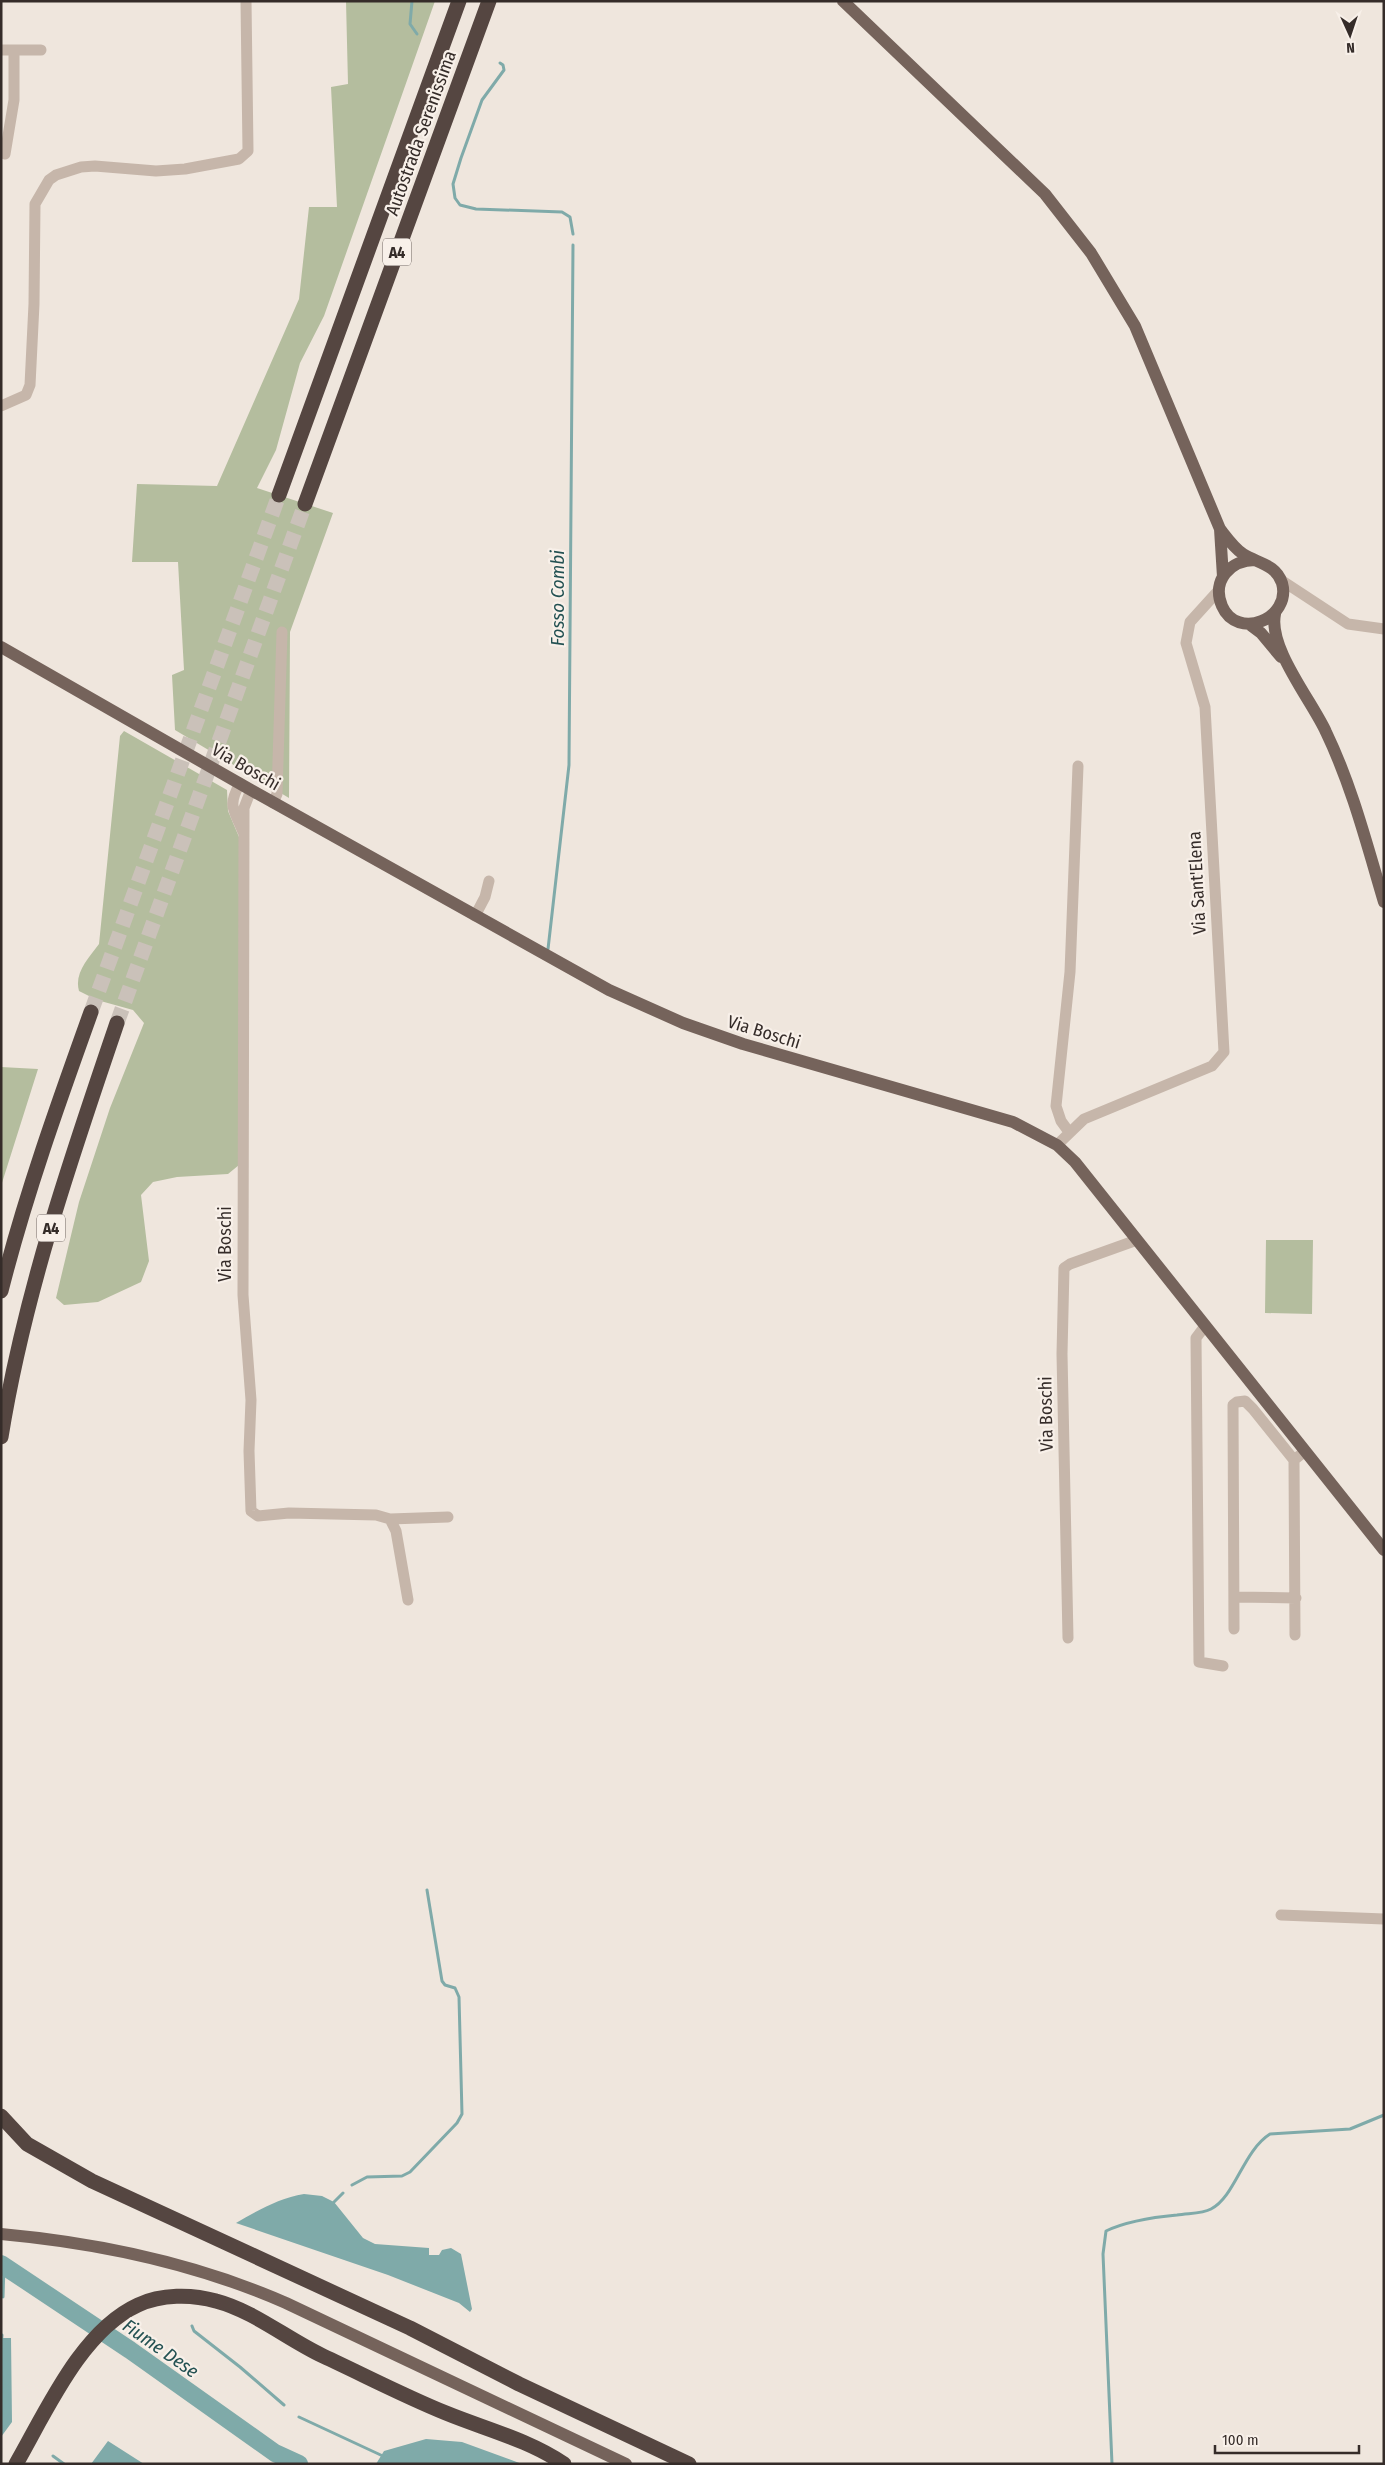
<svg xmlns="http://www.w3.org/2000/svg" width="1385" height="2465" viewBox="0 0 1385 2465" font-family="'Fira Sans Condensed',sans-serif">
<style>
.green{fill:#b4bd9e}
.water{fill:#7faaa9}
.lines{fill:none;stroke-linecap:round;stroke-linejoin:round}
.stream{stroke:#7faaa9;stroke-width:3}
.river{stroke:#7faaa9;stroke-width:18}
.highway-tunnel{stroke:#cac1b9;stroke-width:15;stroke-dasharray:15 8;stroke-linecap:butt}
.minor{stroke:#c6b6aa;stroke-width:11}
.major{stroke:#75635b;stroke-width:12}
.highway{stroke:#554641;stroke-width:15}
.labels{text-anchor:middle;stroke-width:4.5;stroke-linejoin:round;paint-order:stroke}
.shield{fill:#f8f0e9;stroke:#706763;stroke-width:1}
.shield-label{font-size:16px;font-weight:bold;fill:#352c29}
.street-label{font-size:18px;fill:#352c29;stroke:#f8f0e9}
.water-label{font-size:19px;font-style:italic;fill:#235152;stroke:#f8f0e9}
</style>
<rect width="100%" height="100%" fill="#efe6dd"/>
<path class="green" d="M346,1H435L324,316L300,363L276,450L257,488L333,513L290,632L289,798L175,730L172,675L184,670L178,562H132L137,484L217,486L299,299L309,207H337L331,87L348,84Z
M124,731L227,790L228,811L239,837V1165L228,1174L177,1177L153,1182L141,1195L149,1261L141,1282L98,1302L64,1305L56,1298L79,1202L110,1108L144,1023L133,1010L97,1000L79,991C74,973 88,959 99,944L120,736Z
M1,1067L38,1069L1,1186Z
M1266,1240H1313L1312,1314L1265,1313Z"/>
<path class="water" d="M304,2194L322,2196L334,2202L363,2238L375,2244L429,2248V2255H439L442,2250L451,2248L461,2254L472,2309L470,2312L459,2303L388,2275L236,2223C257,2211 279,2198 304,2194Z
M1,2338H11L12,2422L1,2437Z
M426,2439L462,2442L522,2464H376L384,2451Z
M108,2441L144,2464H91Z"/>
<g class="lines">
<path class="stream" d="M412,1L410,24L417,34
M500,63L503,65L504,70L482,100L461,158L453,184L455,198L460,205L476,209L562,212L570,217L573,234
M548,949L569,765L573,245
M352,2185L367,2177L402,2176L410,2172L457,2123L462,2114L459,1997L455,1988L445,1985L442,1981L427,1890
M334,2202L343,2193
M3,2297L4,2266
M192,2326L194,2331L240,2367L284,2405
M1,2348L2,2335
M299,2417L385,2457
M275,2453L277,2464
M53,2456L64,2464
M1112,2464L1103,2254L1106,2231C1127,2221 1155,2217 1177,2215C1188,2213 1202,2214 1211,2209C1235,2197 1243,2151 1270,2134L1350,2129L1384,2115"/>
<path class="river" d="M1,2264L130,2350L275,2453L299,2464"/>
<path class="highway-tunnel" d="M91,1012L279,495
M117,1023L305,504"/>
<path class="minor" d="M1,50H41
M5,154L14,100V50
M1,406L26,395L30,385L34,304L35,204L49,180L56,175L81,167L95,166L156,171L185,169L239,159L248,151L246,1
M1281,580L1348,624L1384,629
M240,783C227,807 234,809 243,832
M251,790L244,808L243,1295L251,1400L249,1451L251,1511L258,1516L289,1513L376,1515L390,1519L448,1517
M273,803L277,794L282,632
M475,916L485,897L489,881
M1069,1132L1061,1121L1056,1106L1070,972L1078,766
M1057,1145L1084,1119L1212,1066L1224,1052L1205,707L1186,643L1190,622L1219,590
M1205,1326L1196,1338L1199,1662L1223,1666
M1294,1460L1295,1635
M390,1519L396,1531L408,1600
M1234,1597L1296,1598
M1234,1629L1233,1405L1237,1402L1245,1401L1253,1409L1294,1460L1304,1452
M1068,1638L1062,1354L1064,1268L1070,1264L1137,1240
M1281,1915L1384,1919"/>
<path class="major" d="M843,1L1045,194L1091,253L1135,326L1220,529C1227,538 1234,548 1243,554C1257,563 1276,564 1282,583C1292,619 1237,641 1222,606C1211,580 1231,560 1255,560
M1220,529L1223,577
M1275,614C1268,648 1312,701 1326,732C1352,786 1367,845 1384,902
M1249,624L1261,633L1281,657
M1,647L251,790L609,990L683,1023L743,1044L1013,1122L1057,1145L1075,1162L1384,1550
M1,2234C100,2243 195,2263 286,2303L626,2464"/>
<path class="highway" d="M279,495L459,1
M305,504L489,1
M1,1291C25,1196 58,1104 91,1012
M1,1437C24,1295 71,1158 117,1023
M1,2116L27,2144L92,2181L410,2328L519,2384L689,2464
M16,2464C46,2412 81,2331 138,2305C161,2294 192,2294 216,2301C254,2311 287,2339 323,2356C364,2375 404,2396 446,2413C485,2429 529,2440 564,2464"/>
</g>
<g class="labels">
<g class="shield">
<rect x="383" y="238.5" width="28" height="27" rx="4"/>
<rect x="37" y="1214.5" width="28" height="27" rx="4"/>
</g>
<g class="shield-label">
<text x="397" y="258">A4</text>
<text x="51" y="1234">A4</text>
</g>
<g class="street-label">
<text transform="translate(421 133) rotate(-70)" y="6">Autostrada Serenissima</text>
<text transform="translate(246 767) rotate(30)" y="6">Via Boschi</text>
<text transform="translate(1197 883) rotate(-93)" y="6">Via Sant'Elena</text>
<text transform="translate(764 1032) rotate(17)" y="6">Via Boschi</text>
<text transform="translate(225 1244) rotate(-90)" y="6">Via Boschi</text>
<text transform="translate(1046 1414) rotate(-91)" y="6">Via Boschi</text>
</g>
<g class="water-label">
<text transform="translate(557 598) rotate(-90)" y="7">Fosso Combi</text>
<text transform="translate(161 2348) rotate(35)" y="7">Fiume Dese</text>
</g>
</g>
<rect width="1385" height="2465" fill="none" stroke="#352c29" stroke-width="5"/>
<g transform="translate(1350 35) rotate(177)" stroke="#f8f0e9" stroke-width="4" paint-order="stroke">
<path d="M0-4L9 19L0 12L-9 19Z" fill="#352c29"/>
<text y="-8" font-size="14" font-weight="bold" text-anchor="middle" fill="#352c29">N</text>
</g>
<path d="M1215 2445v8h144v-8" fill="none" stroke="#352c29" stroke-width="2.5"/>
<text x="1222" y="2445" font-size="15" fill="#352c29" stroke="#f8f0e9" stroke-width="4" paint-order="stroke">100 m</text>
</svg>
